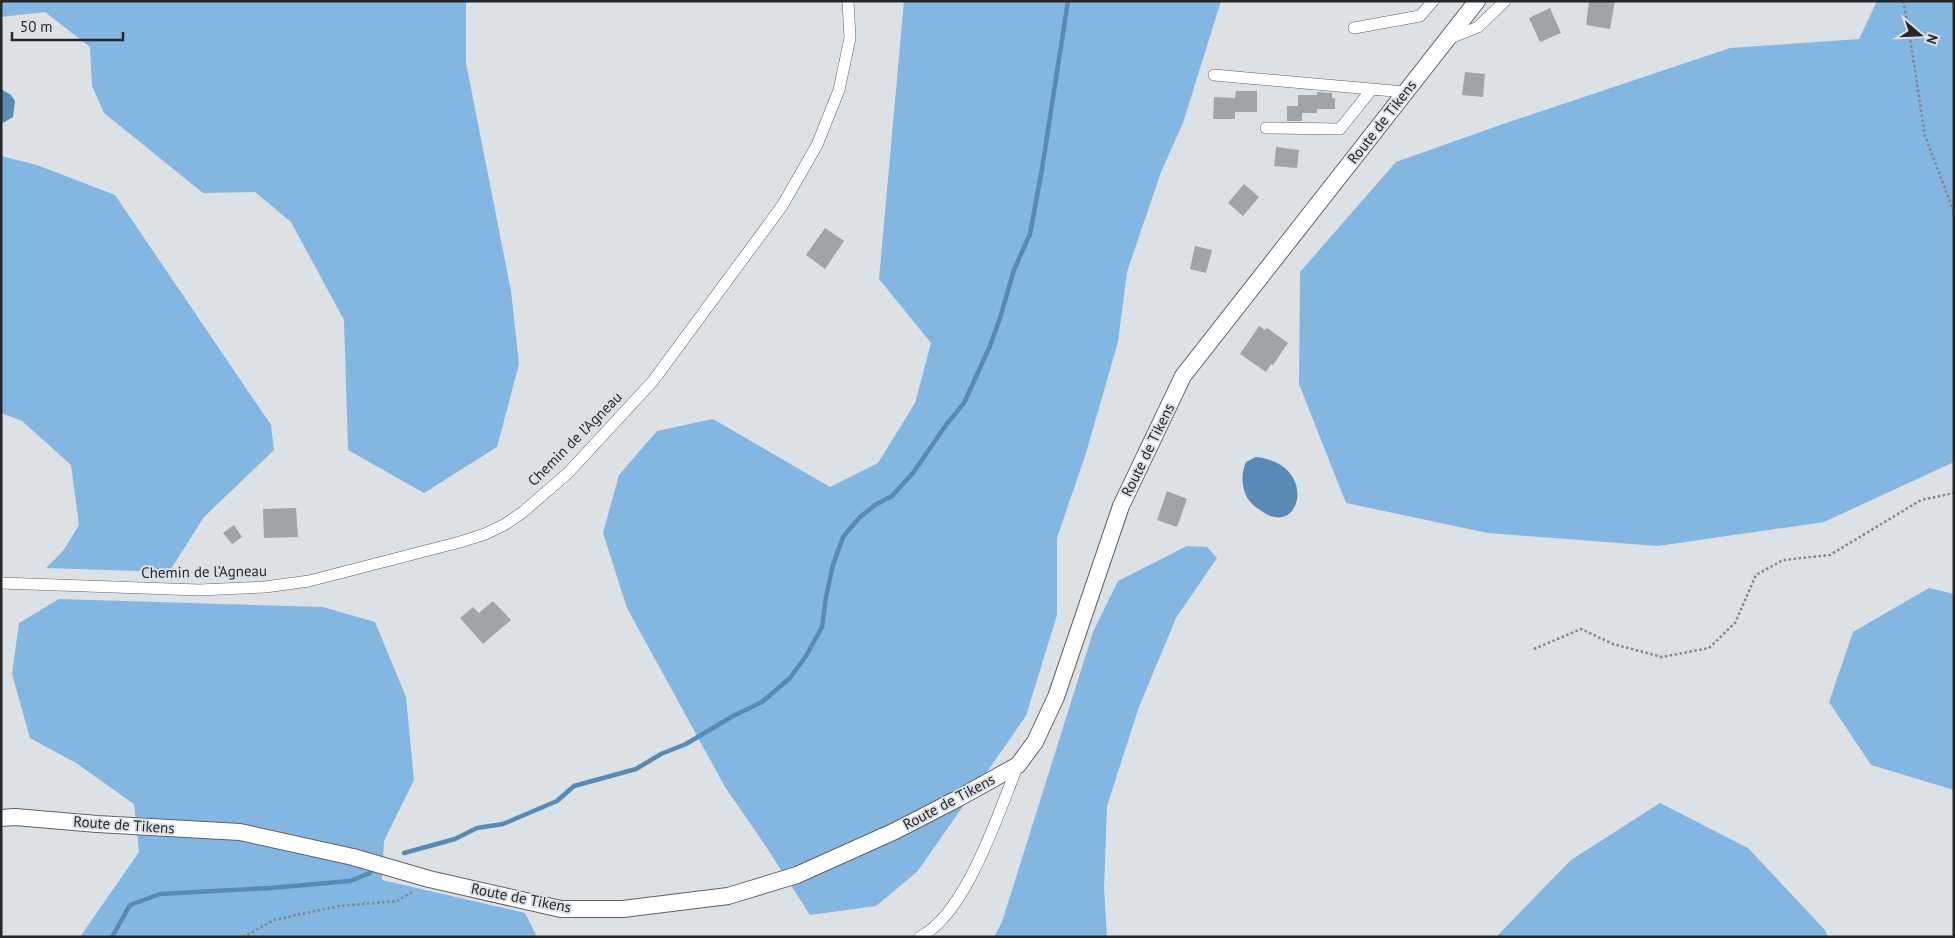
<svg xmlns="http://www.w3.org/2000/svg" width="1955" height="938" viewBox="0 0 1955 938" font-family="'PT Sans',sans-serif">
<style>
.forest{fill:#84b6e2}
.water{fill:#598ab4}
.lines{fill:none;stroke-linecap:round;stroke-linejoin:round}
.stream{stroke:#598ab4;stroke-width:4.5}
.building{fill:#9fa4a8}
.street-casing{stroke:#5e6266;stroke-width:12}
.secondary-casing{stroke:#5e6266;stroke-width:18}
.path{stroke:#83878a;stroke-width:2.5;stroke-dasharray:2.5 2.5;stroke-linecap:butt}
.street{stroke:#fff;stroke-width:11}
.secondary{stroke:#fff;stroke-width:16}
.labels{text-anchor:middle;stroke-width:4;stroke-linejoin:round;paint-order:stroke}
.street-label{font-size:15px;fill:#252729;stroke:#dce1e5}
</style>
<rect width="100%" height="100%" fill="#dce1e5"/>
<path class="forest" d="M1,1H466V63L511,291L519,364L497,447L424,493L348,450L344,320L291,222L255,192L203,193L104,113L92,86L90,47L45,12L1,17Z
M904,1H1221L1183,123L1161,172L1127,272L1118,342L1086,453L1057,538V615L1026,716L917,872L876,906L810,915L765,845L725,787L627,608L603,533L619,475L657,431L713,419L830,487L878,463L915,403L931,343L879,279Z
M1877,1H1954V462L1824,522L1658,546L1488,533L1346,503L1299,384L1300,272L1396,162L1503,124L1730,48L1859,39Z
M1,156L37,165L115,195L271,425L274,450L204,517L169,572L46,568L63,551L79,525L71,465L22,421L1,413Z
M1187,546L1207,547L1217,558L1176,618L1139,707L1107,806L1104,888L1107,937H994L1002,922L1093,632L1118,581Z
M1929,588L1954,594V790L1871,765L1829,702L1853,632Z
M59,599L323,607L375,622L406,697L414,780L384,841L382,880L525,913L537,937H80L139,852L134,804L76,763L30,738L12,674L19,623Z
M1660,803L1748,848L1825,930L1828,937H1496L1571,860Z"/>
<path class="water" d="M1,89L11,95L15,101L13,117L1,124Z
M1256,457C1319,464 1301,538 1263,512C1257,508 1252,505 1248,499C1241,488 1241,473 1246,462Z"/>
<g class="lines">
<path class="stream" d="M404,853L455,839L477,828L503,824L557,801L574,786L636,769L661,754L686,744L733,716L762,702L790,678L806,656L822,627L826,597L833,565L843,537L859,518L875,505L892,496L913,473L946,425L964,403L990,346L1000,318L1014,270L1030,234L1042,169L1068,1
M112,937L130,905L160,894L270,888L350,881L370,873"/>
</g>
<path class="building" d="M1589,1H1615L1610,29L1586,25Z
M1550,8L1561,33L1540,42L1529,18Z
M1465,72L1485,74L1483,97L1462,95Z
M1236,91H1257V112H1235V119H1213L1214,97L1235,98Z
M1317,92L1332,93V98H1335V109H1317V113H1302V121H1287V106H1298V95H1317Z
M1276,147L1299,150L1297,168L1274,166Z
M1244,184L1259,197L1243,216L1228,203Z
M825,228L844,241L825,269L806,255Z
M1195,246L1212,250L1206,273L1190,269Z
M1259,326L1265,330L1267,328L1288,343L1273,365L1271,364L1266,372L1240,354Z
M1167,491L1187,499L1177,527L1157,520Z
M296,508L298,537L264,538L263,509Z
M234,525L242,537L232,544L223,533Z
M493,601L511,620L483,644L460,618L473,607L479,613Z"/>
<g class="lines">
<defs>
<path id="street" d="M1354,28L1420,16L1433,1
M1448,39L1478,27L1505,1
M1214,75L1405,92
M1266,128L1340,129L1372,89
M1,583L199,590L265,587L309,581L460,542L485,534L504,525L523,512L568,473L653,381L782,206L817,145L839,90L850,38L848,1
M920,937C967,913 998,813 1018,765"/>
<path id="secondary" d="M1,818L15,817L97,824L240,832L353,857L429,879L561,909H623L728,896L797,875L895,831L957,799L1018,765L1035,742L1056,697L1121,506L1183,376L1477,1"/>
</defs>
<use href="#street" class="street-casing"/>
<use href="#secondary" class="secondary-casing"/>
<path class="path" d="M1903,1L1908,25L1925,136L1954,212
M1534,649L1581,629L1613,644L1662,657L1709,648L1735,623L1756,575L1783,560L1830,555L1921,500L1954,493
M243,937L274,920L339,906L397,901L414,891"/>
<use href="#street" class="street"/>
<use href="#secondary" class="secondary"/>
</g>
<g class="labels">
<g class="street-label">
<text transform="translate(1382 122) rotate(-52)" y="5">Route de Tikens</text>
<text transform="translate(575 439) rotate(-45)" y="5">Chemin de l’Agneau</text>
<text transform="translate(1148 450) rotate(-64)" y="5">Route de Tikens</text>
<text transform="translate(204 572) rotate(-1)" y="5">Chemin de l’Agneau</text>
<text transform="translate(949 802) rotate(-28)" y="5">Route de Tikens</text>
<text transform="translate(124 825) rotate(4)" y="5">Route de Tikens</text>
<text transform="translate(521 898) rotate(11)" y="5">Route de Tikens</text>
</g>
</g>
<rect width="1955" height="938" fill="none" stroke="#252729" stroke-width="5"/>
<g transform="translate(1920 35) rotate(109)" stroke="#dce1e5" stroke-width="4" paint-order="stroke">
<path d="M0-4L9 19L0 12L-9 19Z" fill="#252729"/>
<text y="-8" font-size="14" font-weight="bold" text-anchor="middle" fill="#252729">N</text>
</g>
<path d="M12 32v8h111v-8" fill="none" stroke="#252729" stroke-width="2.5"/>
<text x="20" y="32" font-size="15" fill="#252729" stroke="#dce1e5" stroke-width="4" paint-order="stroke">50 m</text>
</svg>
